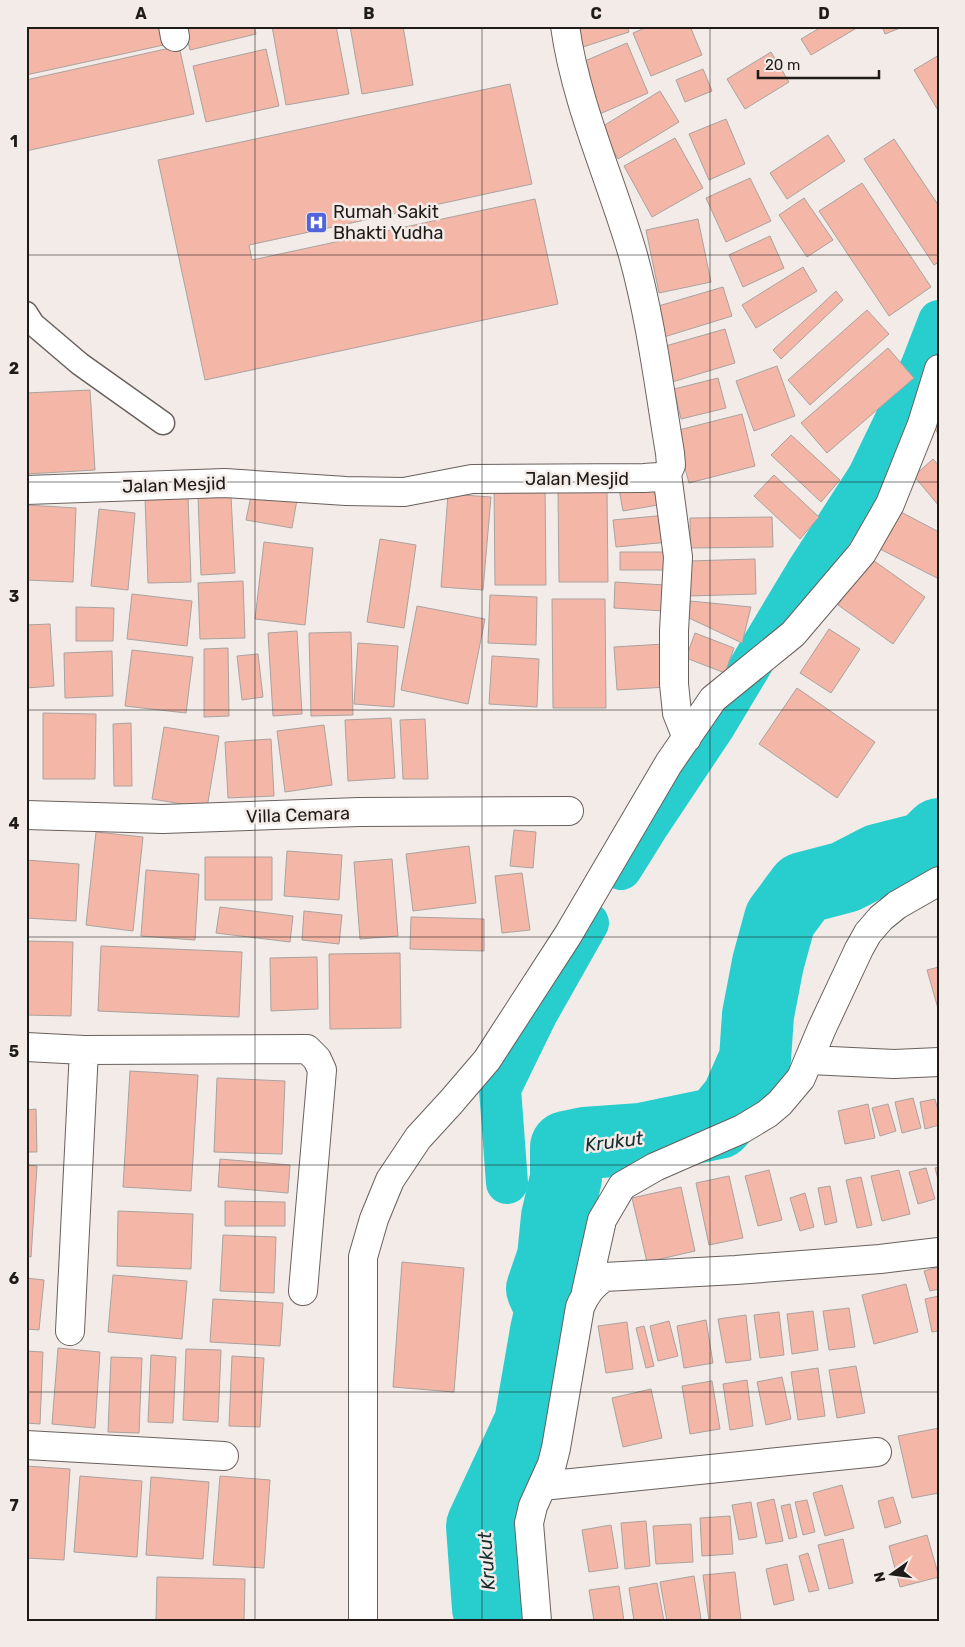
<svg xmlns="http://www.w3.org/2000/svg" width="965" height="1647" viewBox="0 0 965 1647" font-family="Rubik,sans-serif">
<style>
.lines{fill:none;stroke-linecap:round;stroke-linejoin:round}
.canal{stroke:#28cdce;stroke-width:42}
.river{stroke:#28cdce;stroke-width:72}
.building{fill:#f4b7a7;stroke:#aaa29f}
.service-casing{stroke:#68615e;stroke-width:25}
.minor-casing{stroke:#68615e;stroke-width:30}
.service{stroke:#fff;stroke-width:22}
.minor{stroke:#fff;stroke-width:28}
.grid{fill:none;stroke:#1e1b19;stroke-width:1;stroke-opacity:0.55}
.labels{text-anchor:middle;stroke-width:5;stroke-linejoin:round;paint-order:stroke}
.poi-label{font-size:18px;fill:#1e1b19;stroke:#f2ebe7;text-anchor:start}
.street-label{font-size:18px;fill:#1e1b19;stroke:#f2ebe7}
.water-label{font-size:19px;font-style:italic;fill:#172f30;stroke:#f2ebe7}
.neatline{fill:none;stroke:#1e1b19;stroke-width:2}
.grid-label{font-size:16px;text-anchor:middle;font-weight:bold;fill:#1e1b19}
</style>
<rect width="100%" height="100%" fill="#f2ebe7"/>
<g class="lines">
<path class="canal" d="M621,869L649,824L715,725L806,573L868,477L922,365L939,321
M507,1183L500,1089L536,1015L588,923"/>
<path class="river" d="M491,1621L488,1608L482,1526L530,1423L546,1331L551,1309L542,1289L553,1257L557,1217L566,1178V1147L585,1143L641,1139L718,1123L737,1100L755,1059L758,1015L768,963L780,919L803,888L845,877L878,860L925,848L939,834"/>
</g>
<path class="building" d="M26,26H169L173,43L26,75Z
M184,26H254L256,34L190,50Z
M272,26H336L349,94L286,105Z
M350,26H403L413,85L362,94Z
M576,26H627L629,32L583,47Z
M650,26H690L702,55L651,76L633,33Z
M823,26H860L811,55L801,39Z
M882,26H905L885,34Z
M627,43L648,93L595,116L573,66Z
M179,46L194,114L26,151V80Z
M266,49L279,106L206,122L193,66Z
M771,52L789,82L745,109L727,79Z
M939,55V112L914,70Z
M703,69L712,91L685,102L676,80Z
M510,84L532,184L249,245L252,260L535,199L558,304L205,380L158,160Z
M660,91L679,122L618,159L600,128Z
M726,119L745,164L709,180L689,134Z
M828,135L845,161L787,199L770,173Z
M675,138L703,188L652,217L624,166Z
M894,139L939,206V262L934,265L864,159Z
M750,178L771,221L726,242L706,198Z
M862,183L931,287L889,316L819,211Z
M804,198L833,240L807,257L779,215Z
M698,219L711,282L659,293L646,230Z
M770,236L784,268L743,287L729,255Z
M803,267L817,291L756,328L742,305Z
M723,287L732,316L664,337L655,307Z
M836,291L843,300L781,359L773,350Z
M867,310L889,334L810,405L788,380Z
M725,329L735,363L672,382L662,347Z
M888,348L914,378L827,453L801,423Z
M777,366L795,416L754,431L736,381Z
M718,378L726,408L681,419L674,389Z
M90,390L95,470L26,474V393Z
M742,414L755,466L689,483L675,431Z
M939,420V435L932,425Z
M791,435L840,480L821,502L771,455Z
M933,459L939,466V506L914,476Z
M774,475L819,517L800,539L754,496Z
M655,483L658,505L623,511L619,489Z
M494,484H545L546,585H495Z
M253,486L298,494L292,528L246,520Z
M607,490L608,582H559L558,491Z
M448,494L491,497L483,590L441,587Z
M188,496L191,582L148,583L145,497Z
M231,496L235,573L201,575L198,497Z
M26,505L76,508L73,582L26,580Z
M99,509L135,513L128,590L91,586Z
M899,511L939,532V579L880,549Z
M667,515L669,542L616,547L613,520Z
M772,517L773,547L690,548V518Z
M380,539L416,545L404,628L367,622Z
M264,542L313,548L305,625L255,619Z
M620,552H666V570H620Z
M870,558L925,597L893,644L838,605Z
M755,559L756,594L689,596L688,561Z
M243,581L245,638L200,639L198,583Z
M615,582L665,585L664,611L614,608Z
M132,594L192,601L187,646L127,639Z
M490,595L537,597L536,645L488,643Z
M552,599H605L606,708H553Z
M690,601L751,607L742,643L689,618Z
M417,606L485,619L468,704L401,690Z
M76,607L114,608L113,641H76Z
M50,624L54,686L26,688V625Z
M829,629L860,649L831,693L800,673Z
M297,631L302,714L273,716L268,633Z
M351,632L353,715L311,716L309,633Z
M695,633L734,648L725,673L686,658Z
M358,643L398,646L394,707L354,704Z
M664,644L667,687L617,690L614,647Z
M228,648L229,716L204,717V649Z
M132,650L193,657L186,713L125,706Z
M112,651L113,696L65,698L64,653Z
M258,654L263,697L242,700L237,656Z
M492,656L539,659L537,707L489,704Z
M797,688L875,742L837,798L759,744Z
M43,713L96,714L95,779H43Z
M391,718L395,778L348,781L345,720Z
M425,719L428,779H403L400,720Z
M131,723L132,786H114L113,724Z
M324,725L332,785L285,792L277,731Z
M164,727L219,736L207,808L152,799Z
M271,739L274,796L228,798L225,742Z
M514,830L536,832L533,868L510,866Z
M96,832L143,837L133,931L86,925Z
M469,846L476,903L413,911L406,854Z
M287,851L342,855L339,900L284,896Z
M205,857H272V900H205Z
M392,859L398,936L360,939L354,862Z
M26,860L79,864L76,921L26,918Z
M146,870L199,874L195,940L141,936Z
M522,873L530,930L502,933L495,876Z
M220,907L293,916L290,942L216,933Z
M304,911L342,915L339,944L302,940Z
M411,917L484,919V951L410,949Z
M26,941L73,942L71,1016L26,1015Z
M101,946L242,952L239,1017L98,1011Z
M400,953L401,1028L330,1029L329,954Z
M317,957L318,1009L271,1011L270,958Z
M939,967V1012L927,970Z
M130,1071L198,1075L191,1191L123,1187Z
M217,1078L285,1081L282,1154L214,1152Z
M913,1098L921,1128L902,1133L895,1102Z
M935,1099L939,1114V1125L925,1129L920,1102Z
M868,1104L875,1138L845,1144L838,1111Z
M888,1104L896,1131L880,1136L872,1108Z
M36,1109L37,1152H26V1110Z
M220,1159L290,1165L288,1193L218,1187Z
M26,1165L37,1166L31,1257L26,1256Z
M939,1167V1183L935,1168Z
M926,1168L935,1199L918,1204L909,1172Z
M769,1170L782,1220L758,1226L745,1176Z
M899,1170L910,1214L882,1221L871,1176Z
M729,1176L743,1238L709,1245L696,1183Z
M861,1177L872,1225L857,1228L846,1180Z
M830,1186L837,1222L825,1225L818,1188Z
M681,1187L695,1251L647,1262L632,1198Z
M805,1193L814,1227L800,1231L790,1198Z
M225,1201L285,1202V1226H225Z
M118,1211L193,1214L191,1269L117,1266Z
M223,1235L276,1237L274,1293L220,1291Z
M402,1262L464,1268L454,1392L393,1387Z
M939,1267V1289L930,1291L924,1271Z
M113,1275L187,1281L182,1339L108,1332Z
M26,1278L44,1280L39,1330L26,1329Z
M906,1284L918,1332L874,1344L862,1295Z
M939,1296V1331L932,1332L925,1299Z
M213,1299L283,1303L280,1346L210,1342Z
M849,1308L855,1347L829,1350L823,1311Z
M813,1311L818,1350L792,1354L787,1314Z
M779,1312L784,1355L760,1358L754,1315Z
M746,1315L751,1360L726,1363L718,1319Z
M706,1320L713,1363L684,1368L677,1326Z
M669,1321L678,1356L658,1361L650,1326Z
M627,1322L633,1369L606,1373L598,1326Z
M644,1326L654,1366L646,1368L636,1328Z
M58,1348L100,1352L95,1428L52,1424Z
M186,1349L221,1350L218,1422L183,1420Z
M26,1351L43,1352L40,1424L26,1423Z
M151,1355L176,1357L173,1423L148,1422Z
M232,1356L264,1358L260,1427L229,1426Z
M111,1357L142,1358L139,1433L108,1432Z
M856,1366L865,1413L837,1418L829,1370Z
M818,1368L825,1416L798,1420L791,1372Z
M782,1377L791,1419L766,1425L757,1382Z
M747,1380L753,1426L730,1430L723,1384Z
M712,1381L720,1429L690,1434L682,1386Z
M651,1389L662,1438L623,1447L612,1398Z
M939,1428V1493L912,1498L898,1436Z
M26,1466L70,1469L64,1560L26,1558Z
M80,1476L142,1481L137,1557L74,1552Z
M220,1476L270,1480L264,1568L213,1565Z
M151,1477L209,1482L203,1559L146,1555Z
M842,1485L854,1528L825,1536L813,1493Z
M893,1497L901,1523L885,1528L878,1501Z
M774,1499L783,1541L766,1544L757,1503Z
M807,1500L815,1532L803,1535L795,1502Z
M751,1502L757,1537L739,1540L732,1505Z
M790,1504L797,1537L789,1539L781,1506Z
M730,1516L733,1554L702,1556L700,1518Z
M646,1521L650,1566L625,1569L621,1523Z
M691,1524L693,1562L656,1564L653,1526Z
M611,1525L618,1568L589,1572L582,1530Z
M927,1535L939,1577L900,1587L889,1546Z
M843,1539L853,1583L829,1589L818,1545Z
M808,1553L819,1590L809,1592L799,1556Z
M787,1564L794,1600L774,1605L766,1569Z
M735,1572L741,1620L709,1621L703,1575Z
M694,1576L701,1619L688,1621H667L660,1582Z
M157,1577L245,1579L244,1621H156Z
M657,1583L664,1621H634L629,1588Z
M619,1586L624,1621H594L589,1590Z"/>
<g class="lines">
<defs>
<path id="service" d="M26,313L33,324L80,364L163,423"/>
<path id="minor" d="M173,26L175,37
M667,474L678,557L674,631V684L677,713L687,738
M26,490L225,483L346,491L404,492L472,479L644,478L659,477L667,474L671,465L670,453C659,387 651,320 633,255C611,179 576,105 565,26
M26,815L163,819L359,812L569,811
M26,1047L84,1050L307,1049L317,1059L322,1070L303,1291
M810,1060L894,1064L939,1062
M586,1292L602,1220L622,1186L655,1167L742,1129L767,1114L780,1103L801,1078L822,1028L859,949L868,933L881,918L897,905L939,881
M70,1331L84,1050
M26,1445L224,1456
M542,1486L877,1452
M363,1621V1257L374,1219L390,1180L418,1138L451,1102L487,1060L568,935L669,763L713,699L793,634L862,553L890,504L922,424L939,369
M537,1621L529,1523L533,1506L552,1464L556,1448L580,1307C586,1293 592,1286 604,1277L736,1270L880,1259L939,1252"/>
</defs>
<use href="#service" class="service-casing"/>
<use href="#minor" class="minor-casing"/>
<use href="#service" class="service"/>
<use href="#minor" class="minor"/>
</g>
<path class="grid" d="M255,26V1621M482,26V1621M710,26V1621M26,255H939M26,482H939M26,710H939M26,937H939M26,1165H939M26,1392H939"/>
<defs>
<symbol id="hospital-square" viewBox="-11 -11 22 22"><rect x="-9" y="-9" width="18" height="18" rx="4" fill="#5164da" stroke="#f2ebe7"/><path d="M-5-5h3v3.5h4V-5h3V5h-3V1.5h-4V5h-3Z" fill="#fff"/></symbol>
</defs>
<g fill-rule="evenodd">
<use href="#hospital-square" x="304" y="210" width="25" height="25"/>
</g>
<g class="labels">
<g class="poi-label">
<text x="333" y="218">Rumah Sakit<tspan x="333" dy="21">Bhakti Yudha</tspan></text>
</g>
<g class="street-label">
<text x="577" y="485">Jalan Mesjid</text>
<text transform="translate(174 485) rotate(-2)" y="6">Jalan Mesjid</text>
<text transform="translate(298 815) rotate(-2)" y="6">Villa Cemara</text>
</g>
<g class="water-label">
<text transform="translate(614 1141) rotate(-7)" y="7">Krukut</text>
<text transform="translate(486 1561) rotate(-94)" y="7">Krukut</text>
</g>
</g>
<rect width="965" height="1647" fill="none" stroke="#f2ebe7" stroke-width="55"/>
<g transform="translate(892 1574) rotate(256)" stroke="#f2ebe7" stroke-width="4" paint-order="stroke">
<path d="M0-4L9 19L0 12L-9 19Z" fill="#1e1b19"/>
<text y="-8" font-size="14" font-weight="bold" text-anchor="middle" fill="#1e1b19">N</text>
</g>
<path d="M758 70v8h121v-8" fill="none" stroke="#1e1b19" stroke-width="2.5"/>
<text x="765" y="70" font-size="15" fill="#1e1b19" stroke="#f2ebe7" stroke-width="4" paint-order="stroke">20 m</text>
<rect x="28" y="28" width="910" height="1592" class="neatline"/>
<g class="grid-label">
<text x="141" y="19">A</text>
<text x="369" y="19">B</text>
<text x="596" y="19">C</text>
<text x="824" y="19">D</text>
<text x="14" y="147">1</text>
<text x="14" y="374">2</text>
<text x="14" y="602">3</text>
<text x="14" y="829">4</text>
<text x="14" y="1057">5</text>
<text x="14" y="1284">6</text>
<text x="14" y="1511">7</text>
</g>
</svg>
